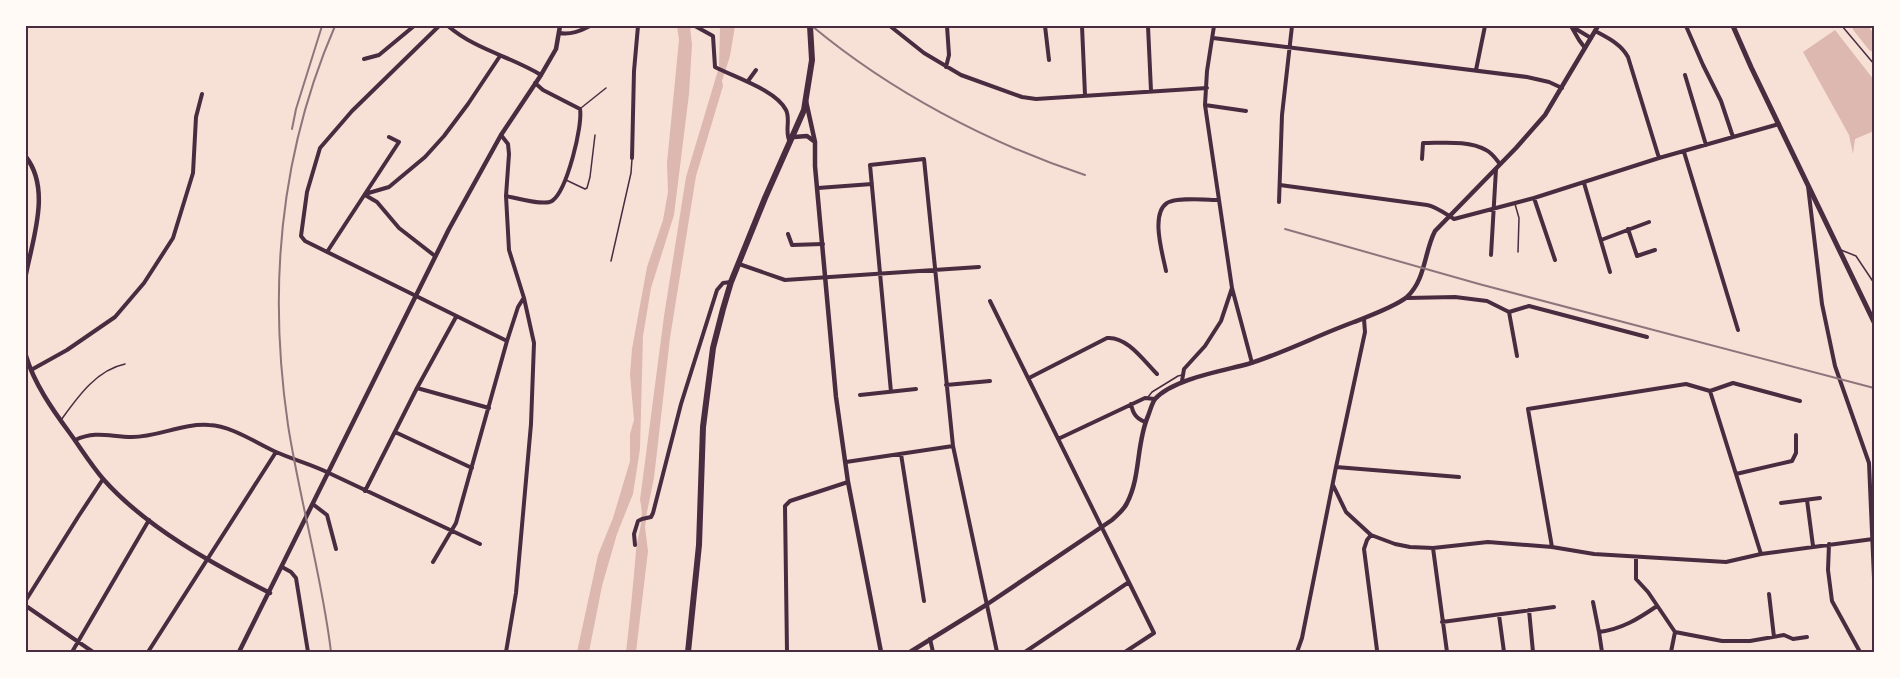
<svg xmlns="http://www.w3.org/2000/svg" width="1900" height="678" viewBox="0 0 1900 678" font-family="Poppins,sans-serif">
<style>
.water{fill:#dcb8b0}
.lines{fill:none;stroke-linecap:round;stroke-linejoin:round}
.river{stroke:#dcb8b0;stroke-width:14}
.service{stroke:#4a2c40;stroke-width:1.5}
.minor{stroke:#4a2c40;stroke-width:4}
.tertiary{stroke:#4a2c40;stroke-width:4.5}
.secondary{stroke:#4a2c40;stroke-width:5}
.primary{stroke:#4a2c40;stroke-width:6}
.rail{stroke:#8f747c;stroke-width:2}
.neatline{fill:none;stroke:#4a2c40;stroke-width:2}
</style>
<rect width="100%" height="100%" fill="#f7e1d7"/>
<path class="water" d="M677,26H690L692,45L689,94L674,215L651,288L643,336L640,449L633,494L617,534L602,586L589,652H577L598,555L613,518L630,461V434L634,420L630,375L632,349L647,267L663,220L668,192L667,163L679,40Z
M720,26H735L730,56L722,81L723,86L696,176L670,338L654,478L647,512L645,527L648,551L636,652H626C630,619 633,585 636,551C638,531 645,521 640,500L664,316L686,177L719,67Z
M1835,30L1874,80V131L1855,139L1853,154L1849,135L1803,52Z"/>
<g class="lines">
<path class="river" d="M1859,26L1874,45"/>
<path class="service" d="M1842,26L1874,64
M581,108L606,88
M566,180L585,189L587,188L590,177L595,135
M1515,204L1519,218L1518,252
M1841,250L1856,256L1874,283
M611,261L631,173L632,159
M1148,397L1152,392L1178,376L1182,375
M61,420C77,398 96,370 125,364"/>
<path class="minor" d="M439,26L352,111L320,148L307,192L301,236L305,241L507,341
M448,26C476,50 510,56 541,75
M695,26L713,36L715,67C734,77 776,90 786,110C791,120 784,132 790,142
M890,26L924,53L961,75L1022,97L1036,99L1207,88
M1045,26L1049,60
M1082,26L1085,95
M1148,26L1151,91
M1571,26L1579,40L1585,48
M1571,26L1591,38
M1686,26L1703,65L1721,101L1733,137
M1595,31C1608,38 1621,44 1628,57L1659,158
M559,33C571,35 580,31 590,26
M1213,38L1527,77L1549,82L1562,88
M364,59L379,55L414,26
M946,67L949,55L947,26
M1476,70L1485,26
M1685,75L1706,145
M748,81L756,70
M1205,105L1246,111
M501,135L508,144L509,154L506,196L509,250L524,298L534,343L531,424L520,548L516,593L506,652
M1684,152L1738,330
M632,158L634,71L638,26
M1422,159L1423,143C1443,143 1469,140 1486,150C1492,153 1496,159 1500,164
M1584,183L1610,272
M1280,185L1427,205C1435,206 1446,214 1454,219L1534,198L1659,158L1779,124
M1808,186L1822,304L1835,366L1869,463L1874,578
M818,188L872,184
M365,194L389,187L425,157L444,136L468,104L500,56
M365,195L377,202L399,228L435,256
M506,196C516,198 544,206 552,201C567,191 583,125 580,109L543,90L535,83
M1534,198L1555,260
M1279,202L1282,115L1292,26
M1628,229L1637,256L1655,250
M788,234L792,245L823,244
M1601,240L1649,222
M327,252L399,142L389,137
M1491,255L1496,169
M739,264L785,280L979,267
M1166,271C1163,255 1150,214 1167,203C1177,197 1207,200 1219,200
M1232,288L1252,363
M1407,298L1455,297L1487,301L1509,312L1517,356
M990,301L1154,633L1125,652
M1509,312L1529,306L1647,337
M31,370L67,350L115,317L144,283L173,238L193,173L196,117L202,94
M1029,378L1107,338C1127,336 1144,361 1157,374
M1182,381L1184,369L1205,346L1221,321L1232,288L1205,105L1207,71L1214,26
M946,385L990,381
M417,388L489,408
M1710,391L1733,383L1800,401
M891,392L870,165L924,159L953,446L997,652
M860,395L916,389
M1131,404C1133,414 1136,418 1145,422
M395,432L472,468
M1058,439L1145,398L1155,399
M75,440C97,430 110,437 132,437C158,437 183,423 209,425C232,426 256,443 276,452C294,460 314,465 331,474C381,497 430,521 480,544
M901,454L924,601
M846,462L953,446
M1336,467L1459,477
M1736,474L1792,461L1796,453V435
M1333,485L1346,512L1371,535L1395,544L1410,547L1433,548L1488,542L1552,547L1594,554L1726,562L1761,554L1873,539
M365,491L417,388L456,317
M1807,500L1813,546
M1781,503L1820,498
M314,505L327,515L336,549
M1371,535L1367,540L1364,549L1377,650
M1829,544L1828,570L1832,601L1860,652
M635,545L634,534L638,521L642,519L651,517L653,513L681,404L717,290L723,283L731,282
M1552,547L1528,409L1686,384L1710,391L1761,554
M1433,548L1447,652
M1636,557V579L1648,592L1675,632L1722,641H1750L1784,635L1793,639L1807,637
M433,562L456,523L507,341L518,307L523,299
M282,567L291,572L296,578L308,652
M1769,594L1774,637
M26,600L78,517L103,479
M1593,602L1599,632
M26,606L93,652
M1529,610L1533,652
M1499,615L1504,652
M1442,622L1554,607
M930,639L933,652
M72,652L149,520
M148,652L276,452
M787,652L785,506L790,501L848,482
M1025,652L1129,582
M1297,652L1302,638L1336,467L1365,332L1364,319
M1602,652L1599,632C1622,629 1638,619 1657,606
M1671,652L1675,632"/>
<path class="tertiary" d="M806,101L815,142V166L836,397L848,482L881,652
M794,137L807,136L815,142
M26,157C51,189 33,238 26,274
M26,356C34,383 52,409 69,432C80,447 91,465 104,480C147,528 213,564 270,593
M239,652L449,229L501,135L541,75L556,49L560,26
M910,652L986,605L1112,520C1117,515 1124,510 1127,503C1141,476 1136,444 1148,416C1150,411 1152,403 1155,399C1173,379 1222,371 1248,364C1284,353 1318,335 1354,322C1367,317 1396,306 1407,297C1426,279 1424,252 1435,231L1516,148L1545,115L1598,26"/>
<path class="secondary" d="M1733,26L1751,67L1874,322"/>
<path class="primary" d="M688,652L699,545L703,427L713,348L723,309L731,282L765,198L804,110L812,60L810,26"/>
<path class="rail" d="M812,26C890,91 988,143 1085,175
M292,129L296,109L322,26
M1285,229L1479,284L1874,388
M331,652C322,576 300,502 288,425C268,289 280,153 335,26"/>
</g>
<rect width="1900" height="678" fill="none" stroke="#fffaf5" stroke-width="54"/>
<rect x="27" y="27" width="1846" height="624" class="neatline"/>
</svg>
